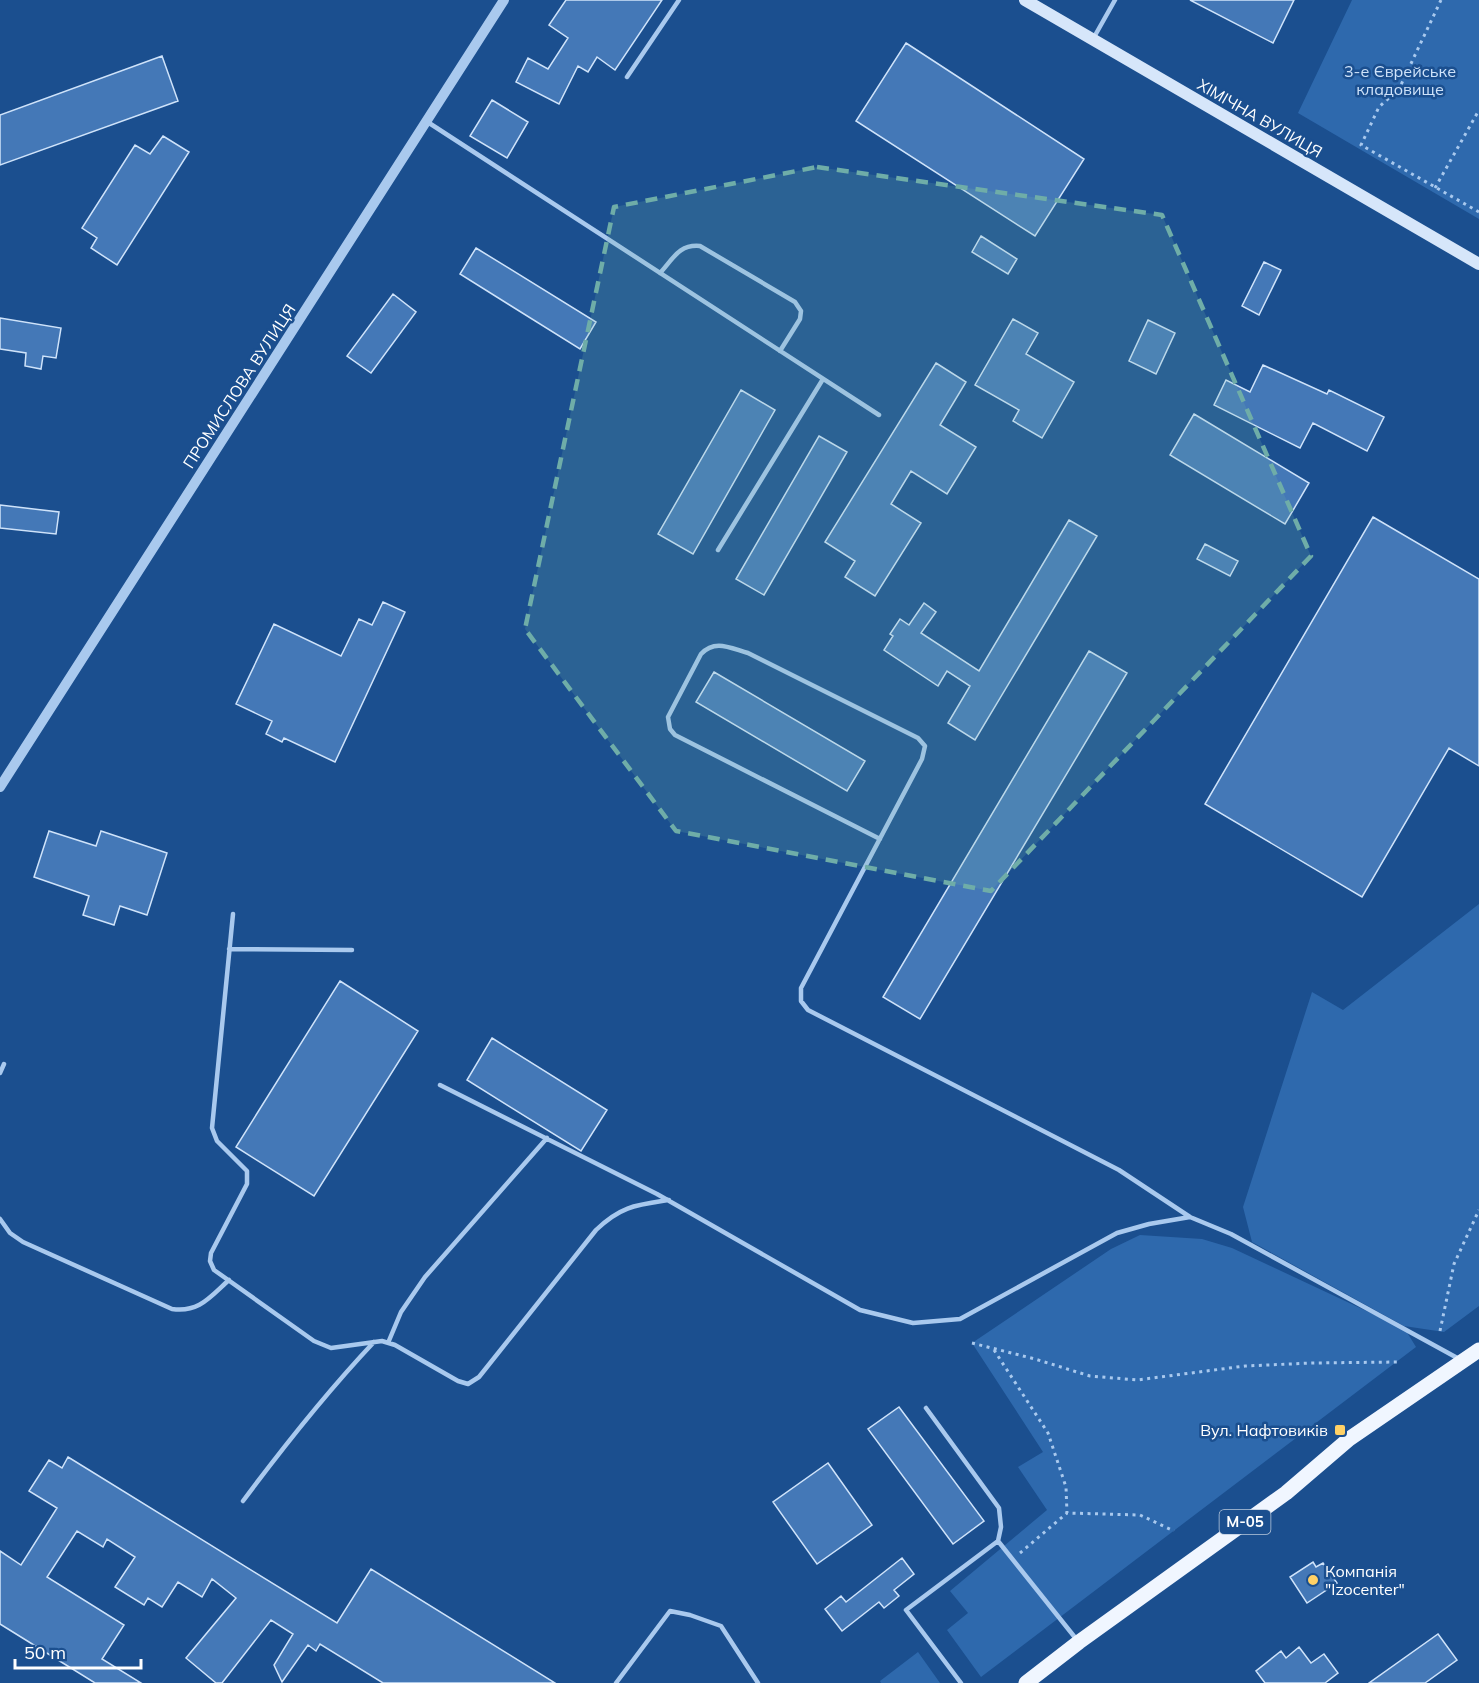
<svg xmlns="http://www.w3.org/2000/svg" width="1479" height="1683" viewBox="0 0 1479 1683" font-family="Mulish,sans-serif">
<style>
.green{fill:#2e69ad}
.building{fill:#4478b7;stroke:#cfe3fa;stroke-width:1.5}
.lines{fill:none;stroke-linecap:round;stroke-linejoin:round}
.path{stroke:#a9c9ee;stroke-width:3;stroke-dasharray:3 4.5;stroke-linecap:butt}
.service{stroke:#a9c9ee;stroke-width:4.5}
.tertiary{stroke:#a9c9ee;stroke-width:10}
.secondary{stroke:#d6e6fa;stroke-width:12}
.primary{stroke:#f0f6ff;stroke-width:15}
.marked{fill:#6fada8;fill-opacity:0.2;stroke:#6fada8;stroke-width:4.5;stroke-dasharray:12 8;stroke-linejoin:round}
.poi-dot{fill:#ffd166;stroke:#1b4f8f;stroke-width:2}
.labels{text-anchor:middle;stroke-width:5;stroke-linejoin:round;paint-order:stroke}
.shield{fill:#1b4f8f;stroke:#bbcadd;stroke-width:1.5}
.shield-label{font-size:15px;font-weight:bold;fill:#fff}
.park-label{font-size:16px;fill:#cfe3fa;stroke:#1b4f8f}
.street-label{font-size:16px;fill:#fff;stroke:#1b4f8f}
.poi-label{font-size:16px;fill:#fff;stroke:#1b4f8f;text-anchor:end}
</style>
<rect width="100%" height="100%" fill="#1b4f8f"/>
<path class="green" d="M1352,0H1479V219L1298,113Z
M1479,904V1306L1444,1332L1404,1326L1252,1242L1243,1207L1312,992L1343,1010Z
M1140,1235L1202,1239L1232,1248L1405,1329L1416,1347L981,1677L947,1630L968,1613L950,1591L1047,1510L1018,1467L1043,1452L972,1343L1111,1249Z
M918,1652L940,1683H881L880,1681Z"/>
<path class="building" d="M566,0H662L615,70L597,57L588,72L578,66L559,104L516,82L528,58L548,69L568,38L549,25Z
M1190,0H1294L1273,43Z
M906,43L1084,159L1035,236L856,121Z
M162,56L178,101L0,165V115Z
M492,100L528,122L507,158L470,136Z
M163,136L189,152L117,265L91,248L97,238L82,228L135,145L150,154Z
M981,236L1017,259L1008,274L972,252Z
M476,248L596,322L580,349L460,274Z
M1264,262L1281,270L1259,315L1242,306Z
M393,294L416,312L371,373L347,356Z
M0,318L61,328L56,358L43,356L41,369L25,366L26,353L0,349Z
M1013,319L1038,333L1026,354L1074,382L1042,438L1013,421L1019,410L975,385Z
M1148,320L1175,333L1156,374L1129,361Z
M936,363L966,382L940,425L976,447L947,494L911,471L891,504L921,523L875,596L845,577L855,561L825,542Z
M1263,365L1327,394L1329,390L1384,417L1367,451L1313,423L1300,448L1214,405L1226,380L1250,392Z
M741,390L775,410L693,554L658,534Z
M1194,414L1309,483L1285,524L1170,455Z
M819,436L847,452L764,595L736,579Z
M0,505L59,512L56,534L0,528Z
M1373,517L1479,579V766L1449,748L1362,897L1205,804Z
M1069,520L1097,536L975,740L948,723L970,686L947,671L938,686L884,650L893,636L890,634L900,619L909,625L924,603L936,612L921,633L979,671Z
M1205,544L1238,561L1230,576L1197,559Z
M383,602L405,612L335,762L284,738L282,742L266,734L272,721L236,704L274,624L341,656L359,619L372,625Z
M1089,651L1127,673L920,1019L883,997Z
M714,672L865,761L847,791L696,702Z
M49,831L96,846L101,831L167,853L147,915L120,906L114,925L83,915L89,896L34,877Z
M340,981L418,1031L314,1196L236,1147Z
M492,1038L607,1110L581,1151L467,1080Z
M899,1407L984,1521L953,1544L868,1429Z
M68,1457L337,1623L371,1569L555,1683H383L320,1644L316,1651L308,1645L282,1682L274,1665L293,1634L271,1620L222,1683H216L186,1658L236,1598L212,1579L202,1597L178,1582L162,1607L148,1598L144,1605L115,1587L135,1557L107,1539L103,1547L77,1531L47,1577L124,1625L102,1659L141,1683H95L0,1624V1551L21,1565L57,1508L29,1491L49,1460L62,1468Z
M828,1463L872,1525L817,1564L773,1502Z
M902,1558L914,1574L894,1590L899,1596L884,1608L879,1602L842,1631L825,1609L841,1596L846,1602Z
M1313,1562L1316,1567L1323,1563L1337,1583L1307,1603L1290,1577Z
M1438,1634L1457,1660L1425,1683H1369Z
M1299,1647L1311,1663L1324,1654L1338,1673L1325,1683H1265L1256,1671L1281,1651L1286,1658Z"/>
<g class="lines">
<path class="path" d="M1441,0L1399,89L1379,107L1361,145L1479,212
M1435,188L1479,110
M1440,1331L1454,1264L1479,1210
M972,1343L1035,1359L1090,1376L1137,1380L1245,1366L1312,1363L1397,1362
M994,1350L1048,1433L1066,1487L1067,1513L1140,1515L1174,1531
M1020,1553L1067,1513"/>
<path class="service" d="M1093,39L1115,0
M627,77L679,0
M426,121L879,415
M660,273C673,259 679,244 700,246L795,302L801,311L800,319L780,351
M718,550L823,379
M880,839L675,735L670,729L668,717L701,654C715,639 730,648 748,653L918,738L925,746L922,759L801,988V1001L808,1010L1119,1170L1190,1217
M233,914L212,1128L217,1141L247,1171V1184L211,1253L210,1261L214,1270L314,1341L331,1348L382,1341L395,1345L458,1381L468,1384L479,1377L596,1230C621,1206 636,1205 669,1200
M229,949L352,950
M0,1073L4,1064
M440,1085L657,1194L860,1310L913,1323L960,1319L1117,1233L1149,1224L1190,1217L1231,1234L1461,1360
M0,1219L10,1233L23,1242L172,1309C199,1313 210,1297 229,1280
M388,1343L401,1312L425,1277L547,1138
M926,1408L999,1508L1001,1527L998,1541L906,1610L961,1683
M243,1501C284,1446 326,1393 374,1342
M998,1541L1077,1640
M616,1683L670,1611L690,1615L721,1626L758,1683"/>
<path class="tertiary" d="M0,787L504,0"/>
<path class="secondary" d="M1025,0L1479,264"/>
<path class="primary" d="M1026,1683L1079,1642L1286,1493L1349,1439L1479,1350"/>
</g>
<path class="marked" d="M817,167L1162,215L1311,556L991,891L676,831L525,629L614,207Z"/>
<g class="poi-dot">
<rect x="1334" y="1424" width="12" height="12" rx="3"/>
<circle cx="1313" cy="1580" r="6"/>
</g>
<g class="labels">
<rect class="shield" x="1219.5" y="1510" width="51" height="24" rx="4.5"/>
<g class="shield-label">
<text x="1245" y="1527">М-05</text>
</g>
<g class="park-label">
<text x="1400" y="77">3-е Єврейське<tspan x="1400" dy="18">кладовище</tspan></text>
</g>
<g class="street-label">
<text transform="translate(1260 118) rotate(30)" y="6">ХІМІЧНА ВУЛИЦЯ</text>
<text transform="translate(239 386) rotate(-57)" y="6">ПРОМИСЛОВА ВУЛИЦЯ</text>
</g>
<g class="poi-label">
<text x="1328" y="1436">Вул. Нафтовиків</text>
<text x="1325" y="1577" text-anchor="start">Компанія<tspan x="1325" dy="18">"Izocenter"</tspan></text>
</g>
</g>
<path d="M15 1659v9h126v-9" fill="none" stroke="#ffffff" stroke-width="3"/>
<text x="24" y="1659" font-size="18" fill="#ffffff" stroke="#1b4f8f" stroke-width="4.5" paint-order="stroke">50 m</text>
</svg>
